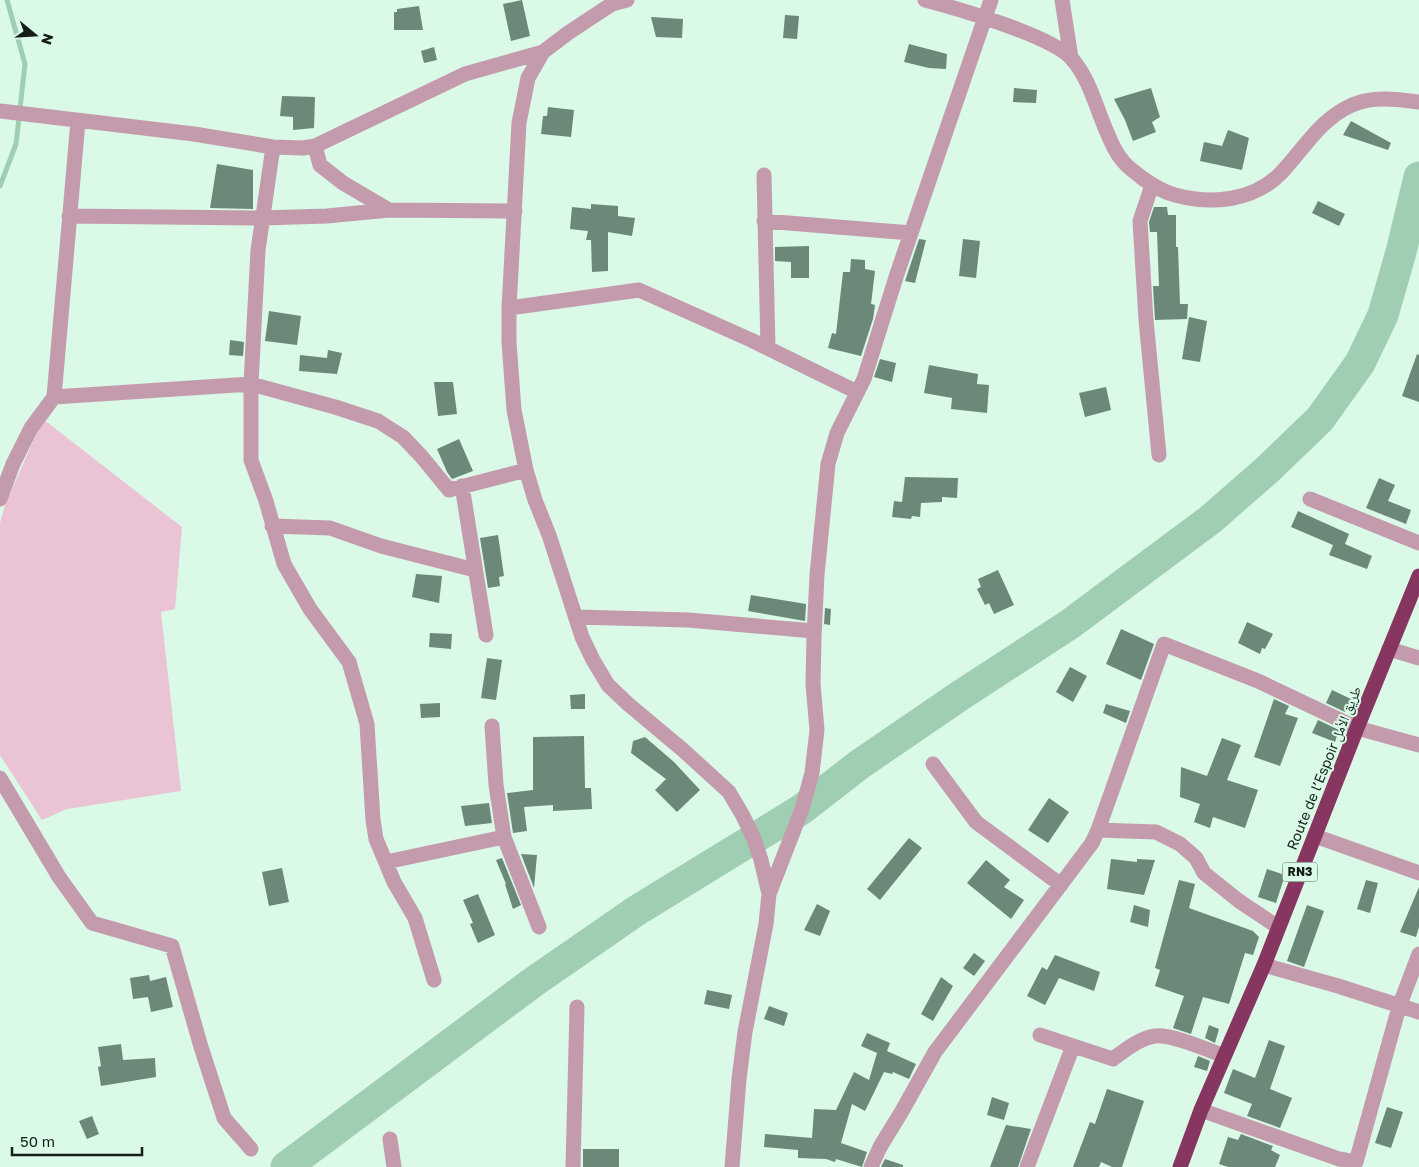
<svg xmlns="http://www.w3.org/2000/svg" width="1419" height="1167" viewBox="0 0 1419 1167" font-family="'Golos Text','Noto Naskh Arabic',sans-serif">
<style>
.green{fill:#eac4d5}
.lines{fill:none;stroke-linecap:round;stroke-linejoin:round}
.stream{stroke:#a0ceb3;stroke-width:5}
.river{stroke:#a0ceb3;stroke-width:31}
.building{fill:#6c8878}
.street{stroke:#c49bad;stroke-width:15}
.highway{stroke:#873661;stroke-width:15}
.labels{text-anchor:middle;stroke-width:4;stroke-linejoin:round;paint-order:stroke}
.shield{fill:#daf9e7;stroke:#4f6057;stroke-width:1}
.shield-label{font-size:12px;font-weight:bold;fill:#141f19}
.street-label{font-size:14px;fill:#141f19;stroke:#daf9e7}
</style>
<rect width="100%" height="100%" fill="#daf9e7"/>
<path class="green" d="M43,419L182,527L175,609L161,612L181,791L67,809L42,820L0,755V523L5,505Z"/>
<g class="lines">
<path class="stream" d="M0,186L16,144L25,64L7,0"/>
<path class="river" d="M286,1167L532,983L636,911L802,809L860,764L961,695L1070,624L1211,519L1267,470L1320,419L1360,363L1383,315L1401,252L1419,177"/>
</g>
<path class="building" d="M522,0L530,36L511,41L503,4Z
M419,6L423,30H394V12H397V9Z
M785,15L799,16L797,39L783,38Z
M651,17L683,19L682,38L656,37Z
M909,44L947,54L946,69L929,68L904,62Z
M434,47L437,60L424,63L421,51Z
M1014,88L1037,90L1036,103L1013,102Z
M1151,88L1160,117L1152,122L1156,132L1133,141L1125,120L1114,99Z
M282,96L315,97L314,128L293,130V117L280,116Z
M548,107L574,110L571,137L541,134L543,116H547Z
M1351,121L1391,143L1388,150L1343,135Z
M1228,130L1249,138L1242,170L1200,161L1204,142L1222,146Z
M217,164L253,170V209L210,208Z
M1318,201L1345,214L1339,226L1312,213Z
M591,204L618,206V216L635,218L632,236L608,232V271L592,272L591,240H586L588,231L570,229L572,207L591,209Z
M1154,207H1167L1168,215H1176V247H1178L1180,304H1188L1187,319L1155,320L1153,286H1159L1157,232H1150L1149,222Z
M919,239L926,240L915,283L905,281Z
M963,239L980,241L976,278L959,276Z
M809,246V278H791V262L775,261V247Z
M851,259L865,260V269L875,271L871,304L875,305L873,319L861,356L828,348L832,333L836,334L843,272H850Z
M269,311L301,316L297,345L265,341Z
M1189,317L1207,321L1200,362L1182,359Z
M230,340L244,342L243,356L229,355Z
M328,350L342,353L337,374L299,371L300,355L327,358Z
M1417,354L1419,355V402L1402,396Z
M880,359L896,363L892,382L874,377Z
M929,365L978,374L977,384L989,385L987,413L951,409L952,398L924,393Z
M434,382H453L457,414L438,416Z
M1106,387L1111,410L1085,417L1079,393Z
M459,439L473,471L452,479L447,472L437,449Z
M905,477L958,478L957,498L942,497V502L921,503L920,517L912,516L911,519L892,517L894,501L902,502Z
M1379,478L1395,485L1388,501L1411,510L1406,524L1366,508Z
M1298,511L1349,534L1345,544L1372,556L1367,569L1329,555L1333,545L1291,527Z
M498,535L504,576L499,577L500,586L488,588L480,538Z
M998,570L1014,605L994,614L989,603L985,605L977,589L981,587L978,579Z
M416,574L442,576L439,603L412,597Z
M751,595L806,604L805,621L748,611Z
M825,608L831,609L830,625L824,624Z
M1247,622L1273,634L1265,649L1262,648L1260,654L1238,643Z
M1121,629L1154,644L1141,680L1106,664Z
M430,633L452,634L451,649L429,647Z
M487,658L502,660L496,700L481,698Z
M1070,667L1087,676L1073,702L1056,692Z
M1332,690L1351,699L1345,712L1326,703Z
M585,694V709H571L570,695Z
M1274,699L1289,706L1285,714L1298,718L1280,766L1254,757Z
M440,703V717L421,718L420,704Z
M1106,704L1130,711L1126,723L1103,713Z
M1318,720L1339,730L1335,742L1312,733Z
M584,736L585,788H591L592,809L553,811V805L524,807L527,831L513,833L507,793L533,790V737Z
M645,737L674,762L700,790L677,812L655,790L666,779L631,753L633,741Z
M1222,738L1241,745L1227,780L1258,790L1245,828L1213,817L1210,828L1194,822L1200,804L1180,797L1181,767L1207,776Z
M1049,798L1069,812L1048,843L1028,830Z
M489,803L492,823L465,826L461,806Z
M909,838L922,848L880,900L867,889Z
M521,854L537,855L534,888Z
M502,858L521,905L513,909L505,884H506L496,860Z
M1111,859L1137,862V859L1155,860L1144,895L1107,889Z
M986,860L1010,880L1004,887L1024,900L1011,919L967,883Z
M282,868L289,902L269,906L262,872Z
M1267,869L1285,875L1276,903L1258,897Z
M1179,880L1195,884L1189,908L1253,931L1259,937L1253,955L1245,953L1229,1004L1203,997L1191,1034L1173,1028L1184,996L1155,986L1160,970L1155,968Z
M1366,880L1378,883L1370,913L1357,909Z
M1419,887V927L1416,937L1400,932Z
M478,894L495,935L478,943L470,924L473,923L463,900Z
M817,904L830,911L820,936L804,930Z
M1134,905L1150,910L1148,927L1130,922Z
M1307,905L1324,911L1304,967L1287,961Z
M974,953L985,961L974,976L963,968Z
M1055,955L1100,972L1094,991L1059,978L1045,1005L1027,996L1042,967L1047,970Z
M149,975L150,981L166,977L173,1007L151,1012L148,997L133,999L130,978Z
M941,977L953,986L933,1021L921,1014Z
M707,990L732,995L729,1009L704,1004Z
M769,1006L788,1013L784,1026L764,1019Z
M1209,1025L1219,1029L1215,1043L1205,1038Z
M867,1033L890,1043L887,1051L916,1064L909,1079L893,1072L892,1074L884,1072L865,1111L852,1104L841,1143L867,1152L862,1167L836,1159L835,1162L826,1159L798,1158V1150L764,1147L765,1134L812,1138L814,1109L836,1110L854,1072L869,1080L877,1053L861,1046Z
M1269,1040L1285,1046L1270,1089L1292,1098L1280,1128L1247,1116L1252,1104L1224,1093L1233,1069L1255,1078Z
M121,1044L123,1060L155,1058L156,1077L101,1086L98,1067L101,1066L98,1047Z
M1198,1056L1210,1061L1207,1071L1194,1067Z
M1107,1089L1144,1101L1122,1167H1112L1101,1162L1099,1167H1073L1090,1122L1095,1124Z
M992,1097L1009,1103L1004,1120L987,1115Z
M1387,1107L1403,1112L1391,1148L1375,1143Z
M92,1116L99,1134L87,1139L79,1121Z
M1006,1125L1031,1129L1018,1167H990Z
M1241,1134L1273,1146L1271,1150L1280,1155L1275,1167H1228L1219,1164L1228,1137L1238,1140Z
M583,1149H619V1167H583Z
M885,1159L903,1165V1167H881Z"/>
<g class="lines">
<path class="street" d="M925,0C956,8 1052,36 1072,59C1089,78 1096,107 1106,130C1110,140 1115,152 1122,160C1127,167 1135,172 1142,178C1152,185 1163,192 1175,195C1212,205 1254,201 1281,173C1304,149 1320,119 1352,105C1372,96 1397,99 1419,102
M1062,0L1071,58
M543,52L528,78L519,123L509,308V342L514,410L526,470L535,500L549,535L582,637L593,660L608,685L628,704L683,750L729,792L743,816L754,839L761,860L769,894L766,924L745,1032L739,1079L732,1167
M0,111L194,134L273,147L303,148L315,146L465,74L543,52L568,33L612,4L627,0
M315,146L320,165L343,183L389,210
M273,147L258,250L251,384V460L266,501L284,564L310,609L349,662L367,724L373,820L376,839L394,882L415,918L434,980
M764,175L768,348
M1152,185L1140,221L1146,320L1159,455
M69,216L262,218L327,216L389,210L515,211
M764,221L911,233
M509,308L639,290L751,340L857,392
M54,397L251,384L335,407L378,421L403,437L422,457L449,490L526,470
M462,486L486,635
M0,499L13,464L31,428L54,397L78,121
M1310,499L1419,543
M272,526L330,528L381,546L475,570
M576,617L688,620L814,631
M1389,649L1419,658
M933,764L976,822L1061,885
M0,778L59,877L92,923L172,946L201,1047L224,1118L251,1149
M1098,830L1156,832L1180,844L1196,858L1204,873L1239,901L1278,927
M1315,836L1419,873
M504,837L539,927
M386,862L504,837L496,785L492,726
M769,894L802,809L812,773L817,730L813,684L814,637L817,575L828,464L837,433L864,379L897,274L991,0
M1264,965L1338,986L1419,1012
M1040,1035L1113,1059C1125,1050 1140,1038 1155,1036C1172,1034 1208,1050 1224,1056
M1201,1110L1339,1159L1356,1162L1399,1007L1419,954
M390,1139L394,1167
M573,1167L577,1007
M871,1167L880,1147L902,1111L935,1052L1092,843L1098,830L1164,644L1258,681L1357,728L1419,745
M1027,1167L1073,1046"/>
<path class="highway" d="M1180,1167L1201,1110L1264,965L1357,728L1419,576"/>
</g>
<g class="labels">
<rect class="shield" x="1282.5" y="862.5" width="35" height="19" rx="4"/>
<g class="shield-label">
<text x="1300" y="876">RN3</text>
</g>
<g class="street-label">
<text transform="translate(1324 768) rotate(-68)" y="5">Route de l’Espoir طريق الأمل</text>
</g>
</g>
<g transform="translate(35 35) rotate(108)" stroke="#daf9e7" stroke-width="4" paint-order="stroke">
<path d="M0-4L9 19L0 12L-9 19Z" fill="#141f19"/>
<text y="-8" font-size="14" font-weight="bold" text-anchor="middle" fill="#141f19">N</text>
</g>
<path d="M12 1147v8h130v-8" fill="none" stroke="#141f19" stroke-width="2.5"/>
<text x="20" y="1147" font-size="15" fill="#141f19" stroke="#daf9e7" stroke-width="4" paint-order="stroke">50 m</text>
</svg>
